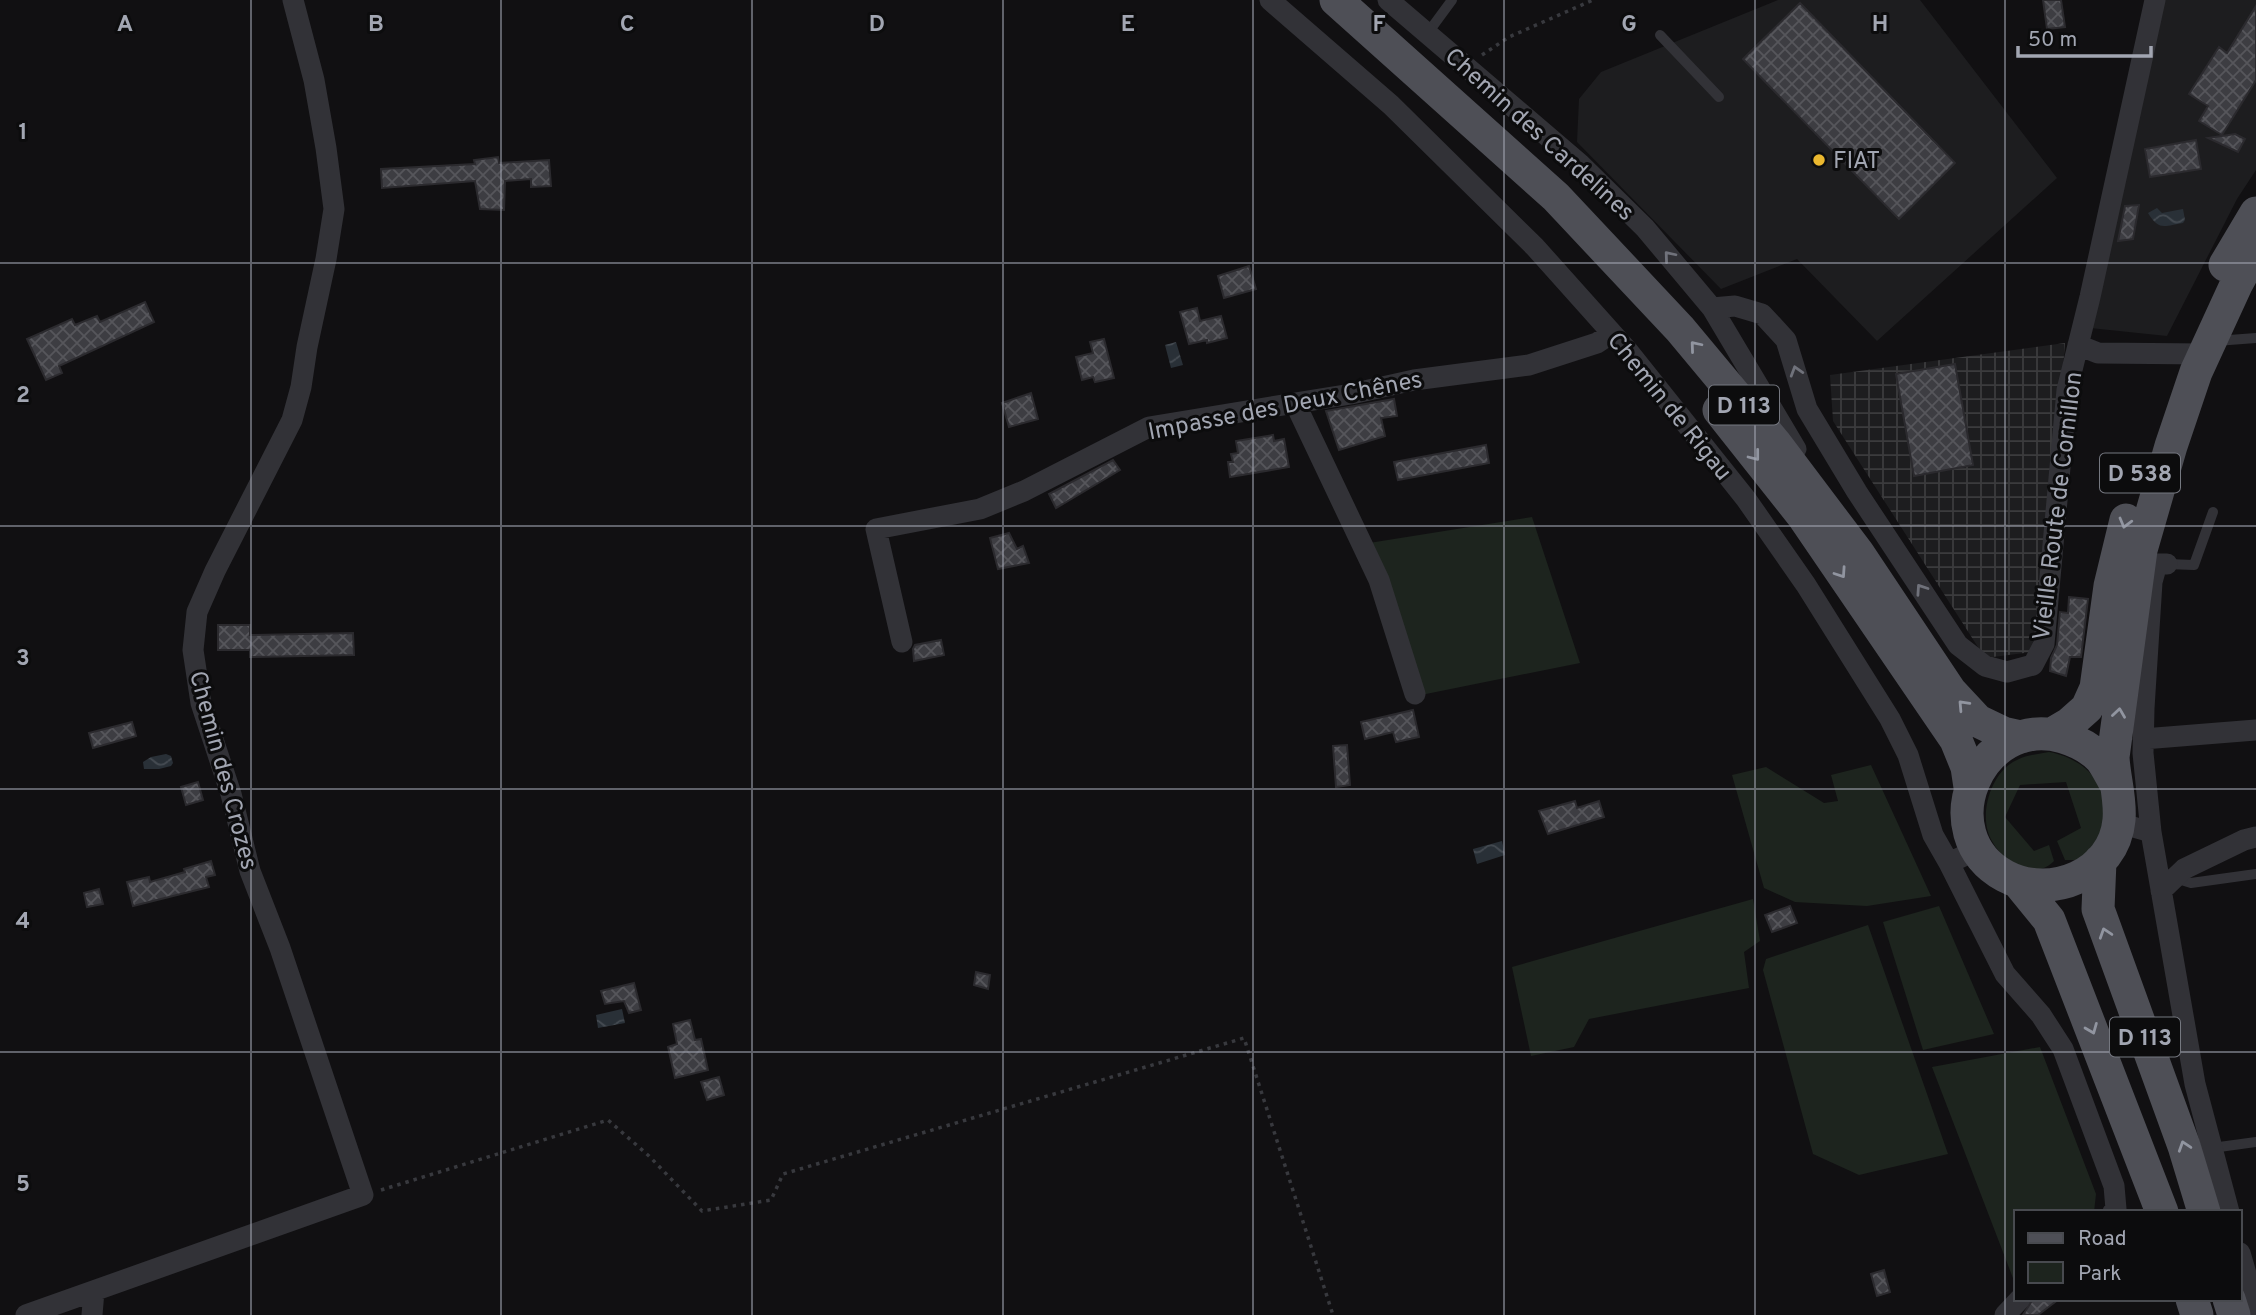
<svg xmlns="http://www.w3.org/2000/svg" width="2256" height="1315" viewBox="0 0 2256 1315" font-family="Overpass,sans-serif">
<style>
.built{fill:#1d1d1f}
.industrial{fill:url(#industrial-grid)}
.green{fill:#1d241e}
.water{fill:url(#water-waves)}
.building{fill:url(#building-cross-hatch);stroke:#2b2a2e;stroke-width:2}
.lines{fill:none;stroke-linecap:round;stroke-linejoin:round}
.path{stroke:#38393e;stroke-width:3.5;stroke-dasharray:3.5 5;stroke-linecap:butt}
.service{stroke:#323237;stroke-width:10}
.minor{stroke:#323237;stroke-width:21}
.primary{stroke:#4e4f56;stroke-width:33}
.oneway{stroke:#70727b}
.oneway2{stroke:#9195a0}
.grid{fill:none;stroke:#a2a6b2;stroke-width:2;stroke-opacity:0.55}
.poi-dot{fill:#ebb82f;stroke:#0c0c0d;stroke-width:2.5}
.labels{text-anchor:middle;stroke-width:6;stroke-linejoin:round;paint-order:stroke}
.shield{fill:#0c0c0d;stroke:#757880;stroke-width:2}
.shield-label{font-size:23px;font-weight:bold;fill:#a2a6b2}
.street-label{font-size:24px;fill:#a2a6b2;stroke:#0c0c0d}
.poi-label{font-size:24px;fill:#a2a6b2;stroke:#0c0c0d;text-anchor:start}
.grid-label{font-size:23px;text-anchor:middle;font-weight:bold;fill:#a2a6b2;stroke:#0c0c0d;stroke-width:6;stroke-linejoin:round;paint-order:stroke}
</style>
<defs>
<pattern id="industrial-grid" width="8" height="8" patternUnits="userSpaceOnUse" patternTransform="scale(1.75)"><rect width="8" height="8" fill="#1d1d1f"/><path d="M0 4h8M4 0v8" fill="none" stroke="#3b3b3d"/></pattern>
<pattern id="water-waves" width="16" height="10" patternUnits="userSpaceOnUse" patternTransform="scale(1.75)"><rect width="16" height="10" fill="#293037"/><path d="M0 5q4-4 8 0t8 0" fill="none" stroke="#454b52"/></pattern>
<pattern id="building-cross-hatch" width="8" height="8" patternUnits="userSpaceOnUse" patternTransform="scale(1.75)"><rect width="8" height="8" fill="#3d3d42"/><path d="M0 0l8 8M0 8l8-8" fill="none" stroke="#56565b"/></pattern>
</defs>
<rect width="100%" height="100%" fill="#111012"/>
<path class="built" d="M1778,0H1920L2057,178L1877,341L1797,259L1721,289L1577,142L1579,99L1601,72Z
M2164,0H2256V170L2237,199L2167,336L2090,328Z"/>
<path class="industrial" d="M2065,343L2040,651L1985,658L1833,421L1830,375Z"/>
<path class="green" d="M1532,517L1580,663L1421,695L1369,543Z
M2049,752C2088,759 2114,790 2103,830C2101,841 2087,852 2080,860H2065L2057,841L2081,828L2066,782L2020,785L2005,817L2034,851L2049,845L2054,861C2033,882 2004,863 1992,841C1977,816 1991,771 2017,760C2027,755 2038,754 2049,752Z
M1871,765L1931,896L1867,906L1795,902L1764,888L1732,775L1766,767L1824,803L1838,801L1831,775Z
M1753,899L1760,941L1744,952L1749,988L1589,1019L1574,1047L1531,1056L1512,967Z
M1939,906L1994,1034L1923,1050L1883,922Z
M1868,925L1948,1154L1859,1175L1813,1154L1763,970L1766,959Z
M2040,1047L2096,1194L2094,1212H2016V1286L1932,1067Z"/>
<path class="water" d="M2157,208L2162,213L2183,209L2185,220L2183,223C2164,226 2159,231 2148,213Z
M1176,342L1183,365L1171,368L1165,345Z
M166,754L171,756L173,763L171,766L159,769H144L143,762L151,757Z
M1502,841L1505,855L1477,864L1473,849Z
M622,1009L625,1023L598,1028L596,1015Z"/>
<path class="building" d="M2043,0H2061L2065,27L2047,29Z
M1800,3L1955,163L1899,219L1743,59Z
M2256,6V80L2222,135L2199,121L2208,106L2189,94L2219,47L2227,53Z
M2235,134L2245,139L2238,152L2208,138Z
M2196,140L2201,169L2150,177L2145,149Z
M498,157L499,163L549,160L551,186L531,187V179L505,181L504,210L480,209L475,181L382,188L381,169L475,164L474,160Z
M2139,205L2133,239L2118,241L2125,206Z
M1249,266L1256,289L1224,298L1218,276Z
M145,302L154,322L59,366L62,373L46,380L27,339L72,319L75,325L97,316L100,322Z
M1197,308L1200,321L1221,316L1227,338L1207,343V340L1189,344L1180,312Z
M1104,339L1114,378L1095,382L1093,377L1082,380L1076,357L1093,353L1090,342Z
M1955,364L1973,465L1914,476L1896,374Z
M1031,393L1038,419L1009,427L1002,403Z
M1394,399L1397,416L1381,418L1385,436L1339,450L1326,411Z
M1273,435L1274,441L1284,439L1289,467L1230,477L1228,462H1233L1231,454L1238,453L1236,441Z
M1486,445L1489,463L1398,480L1394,462Z
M1113,460L1120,470L1056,508L1049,494Z
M1009,533L1017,549L1023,546L1029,563L998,569L990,538Z
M2069,597L2088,599L2081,657H2070L2066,676L2050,671L2051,658L2057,645L2060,612L2068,613Z
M218,625H250V635L353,633L354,655L250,657V650H218Z
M941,640L944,655L914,661L913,649L915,645Z
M1413,710L1419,737L1396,742L1393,732L1365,739L1361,722Z
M132,722L136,736L93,748L89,733Z
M1347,745L1350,785L1336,787L1333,746Z
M198,782L203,800L186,805L181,787Z
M1575,801L1577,808L1599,801L1604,817L1548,834L1539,811Z
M211,861L215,875L206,877L209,887L133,906L127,882L149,877L150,882L185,872L184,869Z
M99,889L103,904L87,907L84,893Z
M1790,906L1797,923L1772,932L1765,915Z
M976,972L990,975L988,989L974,985Z
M634,983L641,1010L629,1013L624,1001L605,1004L601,991Z
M690,1020L695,1040L701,1039L708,1070L675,1078L668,1047L677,1044L673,1024Z
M719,1077L724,1095L707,1100L701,1082Z
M1884,1270L1890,1292L1877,1296L1871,1274Z
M2059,1299L2038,1315H2023L2033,1299Z"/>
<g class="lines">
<path class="path" d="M1482,55L1509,37L1593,0
M381,1190L608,1120L649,1156L702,1211L771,1200L783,1174L1244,1038L1333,1315"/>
<path class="service" d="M1427,34L1452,0
M1660,35L1719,97
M2216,341L2256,338
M2167,564L2194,565L2213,512
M2175,878L2191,883L2256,874
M2212,1148L2256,1142"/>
<path class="minor" d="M1270,0L1391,105L1535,247L1628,351L1746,499L1806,585L1890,719L1908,755L1933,835L1949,863L1978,849
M1388,0L1580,164L1645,228L1712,308L1796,449
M1712,308L1735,306L1762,314L1786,340L1807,409L1857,492L1958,645L1985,666L2007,672L2033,665L2044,644L2067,390L2090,297L2155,0
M2078,345L2098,353L2204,354
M1295,403L1379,580L1415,694
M902,642L876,529L980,509L1024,491L1149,427L1351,394L1414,380L1529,365L1597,343L1612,333
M2143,739L2256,730
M2119,823L2151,832L2195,1084L2229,1212
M2151,832L2143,753L2144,708L2152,582L2157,564H2167
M1949,863L2005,974L2041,1015L2063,1049L2114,1186L2116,1209L2113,1212
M2161,891L2184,869L2244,840L2256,837
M2240,1253L2256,1308
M26,1315L363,1195L280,948L250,871L231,794L201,703L193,650L197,612L215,571L292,420L301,387L307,347L326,259L334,209L326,148L314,80L293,0
M92,1315L94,1291
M2005,1315L2020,1299"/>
<path class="primary" d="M1336,0L1556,197L1680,329L1775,443L1858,553L1950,691L1978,721L2003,733L2021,737
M2225,265L2256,213
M1719,410L1803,516L1956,740L1967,767L1970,787
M2052,734L2069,724L2087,708L2096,688L2110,586L2126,520
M2114,781C2110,774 2105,764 2100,758C2090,748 2076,741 2063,737C1979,713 1928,834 2005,876C2050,900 2114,875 2119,820C2121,799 2114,778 2113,757L2141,550L2171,446L2196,372L2236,285L2256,248
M2100,861L2098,909L2184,1146L2204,1212
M2018,882L2049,920L2162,1212
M2192,1299L2197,1315
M2229,1299L2234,1315"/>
</g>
<defs><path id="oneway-chevron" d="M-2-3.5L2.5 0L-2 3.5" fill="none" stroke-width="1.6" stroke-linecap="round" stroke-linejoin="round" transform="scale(1.75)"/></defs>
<g class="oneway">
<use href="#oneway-chevron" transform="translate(1669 256) rotate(-130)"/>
<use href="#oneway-chevron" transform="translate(1796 371) rotate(-107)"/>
<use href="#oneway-chevron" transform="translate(1921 589) rotate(-124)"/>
</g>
<g class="oneway2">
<use href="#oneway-chevron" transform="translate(1695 346) rotate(-130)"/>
<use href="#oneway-chevron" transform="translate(1755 456) rotate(52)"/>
<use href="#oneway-chevron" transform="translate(2125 523) rotate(105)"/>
<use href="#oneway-chevron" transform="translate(1841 573) rotate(56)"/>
<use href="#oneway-chevron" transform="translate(1963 705) rotate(-133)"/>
<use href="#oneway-chevron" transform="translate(2119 713) rotate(-82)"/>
<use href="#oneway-chevron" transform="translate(2105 933) rotate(-108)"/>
<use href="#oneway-chevron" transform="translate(2092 1029) rotate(68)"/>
<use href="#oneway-chevron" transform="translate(2184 1146) rotate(-108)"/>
</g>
<path class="grid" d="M251,0V1315M501,0V1315M752,0V1315M1003,0V1315M1253,0V1315M1504,0V1315M1755,0V1315M2005,0V1315M0,263H2256M0,526H2256M0,789H2256M0,1052H2256"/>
<circle class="poi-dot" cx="1819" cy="160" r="7"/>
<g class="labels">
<g class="shield">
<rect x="1709" y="385.5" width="70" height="39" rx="5"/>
<rect x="2100" y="453.5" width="80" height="39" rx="5"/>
<rect x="2110" y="1017.5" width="70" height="39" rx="5"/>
</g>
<g class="shield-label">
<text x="1744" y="413">D 113</text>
<text x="2140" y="481">D 538</text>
<text x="2145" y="1045">D 113</text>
</g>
<g class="street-label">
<text transform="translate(1540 134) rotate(42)" y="8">Chemin des Cardelines</text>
<text transform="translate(1285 405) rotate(-11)" y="8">Impasse des Deux Chênes</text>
<text transform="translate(1670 406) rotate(51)" y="8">Chemin de Rigau</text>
<text transform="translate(2057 506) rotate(-83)" y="8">Vieille Route de Cornillon</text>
<text transform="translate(224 770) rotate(75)" y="8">Chemin des Crozes</text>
</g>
<g class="poi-label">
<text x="1833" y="168">FIAT</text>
</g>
</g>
<g class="grid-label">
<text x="125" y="31">A</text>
<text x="376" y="31">B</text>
<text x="627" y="31">C</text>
<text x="877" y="31">D</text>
<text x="1128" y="31">E</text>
<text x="1379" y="31">F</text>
<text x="1629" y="31">G</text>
<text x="1880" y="31">H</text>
<text x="23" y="139">1</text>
<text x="23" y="402">2</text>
<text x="23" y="665">3</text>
<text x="23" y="928">4</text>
<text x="23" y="1191">5</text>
</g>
<rect x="2014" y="1210" width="228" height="91" fill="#0c0c0d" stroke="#484a4f" stroke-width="2"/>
<rect x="2028" y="1233" width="35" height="10" fill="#4e4f56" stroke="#484a4f" stroke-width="2"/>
<text x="2078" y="1245" font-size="21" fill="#a2a6b2">Road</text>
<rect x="2028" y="1262" width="35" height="21" fill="#1d241e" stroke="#484a4f" stroke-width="2"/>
<text x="2078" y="1280" font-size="21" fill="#a2a6b2">Park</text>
<path d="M2018 46v10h133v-10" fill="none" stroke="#a2a6b2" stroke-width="3.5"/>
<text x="2028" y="46" font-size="21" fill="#a2a6b2" stroke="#0c0c0d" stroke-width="5" paint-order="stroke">50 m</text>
</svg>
